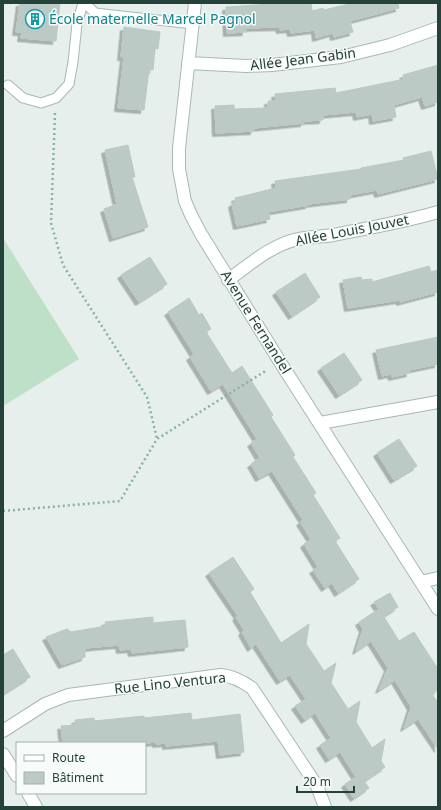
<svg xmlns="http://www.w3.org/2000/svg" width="441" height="810" viewBox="0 0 441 810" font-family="'Noto Sans',sans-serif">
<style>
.grass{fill:#bfe0c8}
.building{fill:#bbcac4;stroke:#b8c9c2;filter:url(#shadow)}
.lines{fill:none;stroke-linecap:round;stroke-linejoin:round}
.lane-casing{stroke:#a8b8b2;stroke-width:11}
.street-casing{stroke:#a8b8b2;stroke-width:14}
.path{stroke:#86b3a5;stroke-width:2.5;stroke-dasharray:2 3;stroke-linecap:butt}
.lane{stroke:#fff;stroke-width:9}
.street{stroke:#fff;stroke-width:12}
.labels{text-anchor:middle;stroke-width:3;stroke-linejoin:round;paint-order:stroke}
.culture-label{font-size:14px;fill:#0d838f;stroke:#f7fbf9;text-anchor:start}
.street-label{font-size:14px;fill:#24423a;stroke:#f7fbf9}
</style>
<defs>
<filter id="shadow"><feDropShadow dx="-3.5" dy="3.5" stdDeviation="0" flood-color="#0004"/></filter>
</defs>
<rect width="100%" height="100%" fill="#e6efeb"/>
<path class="grass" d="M3,238L79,359L3,406Z"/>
<path class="building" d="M20,3H60L56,41L21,38L22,32H16Z
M286,3H311L312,11L323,8L324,10L353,3H398L399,8L350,21L353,32L334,37L333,33L316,38L315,30L291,33L290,29L280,30L279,27L245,28L246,32L227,33L226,7Z
M124,27L160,32L158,49L155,48L153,70L149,69L144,110L118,108L124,57H121Z
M438,65V102L425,106L422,97L394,105L396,117L373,121L372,114L357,117L356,112L323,115V120L304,121V123L254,128V131L216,133L215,106L234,105V109L268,108V101H276L275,94L335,88L336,93L405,79L403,75Z
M128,145L135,177H132L148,227L113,238L104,209L117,204L105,150Z
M431,151L438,179L378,194L377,190L350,195V199L308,204L309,205L268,212L270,219L237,226L232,204L236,201L235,198L276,188L275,181L361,169V168L404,160L403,158Z
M150,257L167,284L139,302L121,275Z
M429,266L431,272L438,270V292L400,302V300L348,308L343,280L361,277L362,280L372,279V282Z
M305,273L320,297L292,316L276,292Z
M189,298L199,315L202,313L211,329L206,332L232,373L242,366L273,415L271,417L295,455L293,457L316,493L313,495L340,538L335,541L359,579L338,593L332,583L325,588L313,570L318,567L304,544L311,539L300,522L303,520L272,471L259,478L251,464L260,458L251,443L257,439L223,384L211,391L190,357L194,354L168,312Z
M438,337V364L409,370L410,373L392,377L391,374L382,376L376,350Z
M344,353L362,380L339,395L321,368Z
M399,439L417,466L394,480L377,453Z
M233,557L254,589L250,592L281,643L309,624L306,644L324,671L336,663L331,683L348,709L360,701L356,722L372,748L385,739L381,761L385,767L364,781L369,788L354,798L345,784L356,777L340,752L329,759L320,745L331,738L315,713L305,720L295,706L306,699L290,675L280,681L256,644L251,648L242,632L244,630L236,617L238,616L209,573Z
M390,593L398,607L384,616L374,602Z
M379,609L399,641L414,632L438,669V690L432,694L438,703V749L418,719L404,728L411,707L395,680L379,690L388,668L371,641L356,651L363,629L359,622Z
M153,617V623L185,620L188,647L132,653L131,649L120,650L119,645L85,648V657L62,665L46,637L67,629L71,632L106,626L105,622Z
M13,649L30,677L3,694V655Z
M191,713L192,720L240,714L244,752L220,755L218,741L166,746V743L156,744V742L146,743H63L61,726L76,725L75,720L94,718V721L144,716V718Z"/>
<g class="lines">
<defs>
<path id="lane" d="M85,3L95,13L193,24
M8,85L23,98L41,103L56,98L69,84L73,62L77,24L83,3"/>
<path id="street" d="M195,3L179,148V169L185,201L191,215L201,234L280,362L438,609
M188,63L246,66L272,65L341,57L390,45L438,28
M228,280C249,265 269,247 294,240C306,237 321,237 333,235C369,228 404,222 438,212
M320,423L438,402
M421,582L438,578
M3,731L45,704L68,695L221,675C233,676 242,681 252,688L317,786L325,807
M3,754L17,776
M28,793L36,807"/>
</defs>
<use href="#lane" class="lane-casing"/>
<use href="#street" class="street-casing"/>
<path class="path" d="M55,113L51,223L63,265L147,397L157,439
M3,511L120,501L157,439L267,370"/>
<use href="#lane" class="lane"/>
<use href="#street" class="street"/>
</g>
<defs>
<symbol id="building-ring" viewBox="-11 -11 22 22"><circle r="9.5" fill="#f7fbf9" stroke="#0f9aa8" stroke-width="1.5"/><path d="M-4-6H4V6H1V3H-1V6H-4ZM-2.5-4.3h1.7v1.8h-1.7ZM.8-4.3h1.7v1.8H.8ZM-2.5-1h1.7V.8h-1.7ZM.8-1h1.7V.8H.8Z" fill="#0f9aa8"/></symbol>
</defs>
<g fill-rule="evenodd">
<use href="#building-ring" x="24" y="8" width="22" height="22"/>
</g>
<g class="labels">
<g class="culture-label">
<text x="49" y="24">École maternelle Marcel Pagnol</text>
</g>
<g class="street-label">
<text transform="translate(303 59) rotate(-7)" y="5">Allée Jean Gabin</text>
<text transform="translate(352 230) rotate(-11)" y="5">Allée Louis Jouvet</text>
<text transform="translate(256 322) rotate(58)" y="5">Avenue Fernandel</text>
<text transform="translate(170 683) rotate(-6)" y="5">Rue Lino Ventura</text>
</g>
</g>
<rect width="441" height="810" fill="none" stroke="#24423a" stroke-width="8"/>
<rect x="16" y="742" width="130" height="52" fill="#f7fbf9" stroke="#a3b1ad"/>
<rect x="24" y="755" width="20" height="6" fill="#ffffff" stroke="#a3b1ad"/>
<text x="52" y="762" font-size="12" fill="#24423a">Route</text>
<rect x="24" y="772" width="20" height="12" fill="#bbcac4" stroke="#a3b1ad"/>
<text x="52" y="782" font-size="12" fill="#24423a">Bâtiment</text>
<path d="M297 786v6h57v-6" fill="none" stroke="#24423a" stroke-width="2"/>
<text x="303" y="786" font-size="12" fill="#24423a" stroke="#f7fbf9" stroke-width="3" paint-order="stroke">20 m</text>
</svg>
